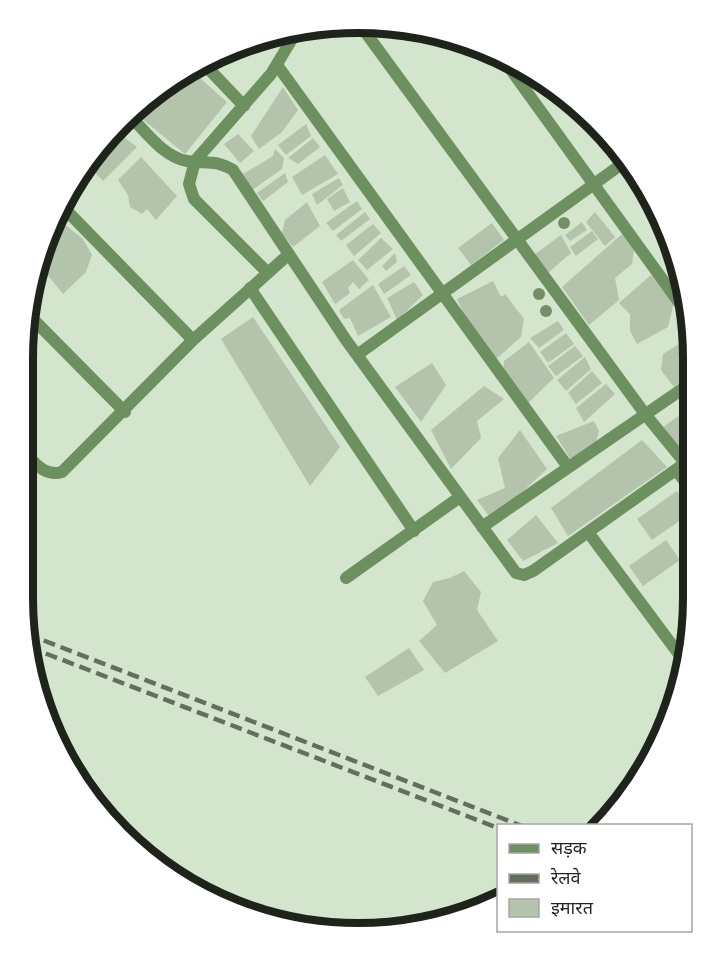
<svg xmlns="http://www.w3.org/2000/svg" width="716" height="956" viewBox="0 0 716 956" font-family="Rubik,'Noto Sans Devanagari',sans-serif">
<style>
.building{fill:#b3c3ac}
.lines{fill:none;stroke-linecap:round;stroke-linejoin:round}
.street{stroke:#6e8f60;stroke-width:12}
.rail{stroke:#646e60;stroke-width:4.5;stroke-dasharray:12 6;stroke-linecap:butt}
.tree{fill:#748e68}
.rim{fill:none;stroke:#1e241c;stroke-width:8}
</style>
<rect width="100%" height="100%" fill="#d4e5ce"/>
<path class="building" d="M192,71L227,102L185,154L135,113L171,79Z
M283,87L298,110L282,132L259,149L251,136Z
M306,124L311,136L286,155L278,145Z
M117,132L137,147L103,181L92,169L96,155Z
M238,134L254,151L240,163L224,144Z
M313,138L320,147L298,164L288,158Z
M275,149L284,158L282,169L251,191L243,174L273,156Z
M325,155L338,174L302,195L292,177Z
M141,157L177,196L156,220L147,209L142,214L130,207L128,195L118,180Z
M285,173L288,182L263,201L257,193Z
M339,178L343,185L317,205L312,194Z
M343,188L350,202L334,211L327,199Z
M357,201L362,209L333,231L326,223Z
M307,202L320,226L293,247L282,233L285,220Z
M365,212L370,219L341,241L336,235Z
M595,212L615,237L605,246L586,222Z
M59,220L83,239L92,255L86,272L63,294L38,263Z
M582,222L587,230L570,241L565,235Z
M492,223L504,240L471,265L458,248Z
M373,224L381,233L354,256L346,245Z
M592,231L598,239L576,256L570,247Z
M622,234L634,250L632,264L615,278L619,300L589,325L562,287Z
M561,235L571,253L548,273L534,255Z
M381,238L393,249L367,270L358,260Z
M395,253L397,262L386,271L382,266Z
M353,260L369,280L359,289L353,282L348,288L350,293L335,304L322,282Z
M404,266L411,275L384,294L378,284Z
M651,275L674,302L668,327L637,344L630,331V314L619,303Z
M493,281L501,297L505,294L524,319L521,337L494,361L467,321L457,299Z
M414,282L423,295L397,320L387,298Z
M373,285L391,317L358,336L350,318L344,319L339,310Z
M253,317L340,447L310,486L221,339Z
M558,321L564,330L539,348L530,338Z
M566,333L574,344L548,363L540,352Z
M690,337L691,375L674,387L661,370L663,354Z
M529,342L554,378L527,404L503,374L504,361Z
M575,346L583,356L556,376L548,366Z
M585,357L591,369L566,391L557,380Z
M432,363L446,385L421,422L395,387Z
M592,371L602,383L576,404L568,393Z
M606,384L615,394L584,422L576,408Z
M484,386L504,399L477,421L481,438L451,469L431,430Z
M691,404V420L683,410Z
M681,414L691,426V452L684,457L662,428Z
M594,421L599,431L596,443L571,460L556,436Z
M520,430L547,469L492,520L477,500L505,488L498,458Z
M642,440L667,467L568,536L551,508Z
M677,491L691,513L652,540L637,519Z
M536,515L558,543L523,561L507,540Z
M666,540L680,560L643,586L629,566Z
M464,571L481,592L477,610L498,641L445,673L419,641L437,625L423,601L433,582L450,578Z
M691,634V641L686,654L678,642Z
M409,648L424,670L378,696L365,677Z"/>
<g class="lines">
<path class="street" d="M363,29L645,414L685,463
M506,63L691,319
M205,65L244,106
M277,65L568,467
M131,117C147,133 164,157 187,161C207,164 214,159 233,170L346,340L516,573L524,575L533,571L691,459
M65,209L193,340
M268,273L194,199L189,184L195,161L271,74L298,29
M250,288L414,531
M27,313L125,412
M357,355L626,161
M23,451C34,462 44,477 62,472L193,340L289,254
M676,470L691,490
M482,527L691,383
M588,532L684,661
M346,578L460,497"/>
<path class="rail" d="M27,634L522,826
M29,647L498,828"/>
</g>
<g class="tree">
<circle cx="564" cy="223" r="6"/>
<circle cx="539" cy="294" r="6"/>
<circle cx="546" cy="311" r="6"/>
</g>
<path d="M0 0H716V956H0ZM358 33H358A325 325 0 0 1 683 358V598A325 325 0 0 1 358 923H358A325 325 0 0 1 33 598V358A325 325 0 0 1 358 33Z" fill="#fff" fill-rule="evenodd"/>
<path class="rim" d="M358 33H358A325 325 0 0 1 683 358V598A325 325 0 0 1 358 923H358A325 325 0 0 1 33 598V358A325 325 0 0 1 358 33Z"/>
<rect x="497" y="824" width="195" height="108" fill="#ffffff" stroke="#a5a7a4" stroke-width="1.5"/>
<rect x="509" y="844" width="30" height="9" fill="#6e8f60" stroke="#a5a7a4" stroke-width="1.5"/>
<text x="551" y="854" font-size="18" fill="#1e241c">सड़क</text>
<rect x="509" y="874" width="30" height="9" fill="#646e60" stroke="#a5a7a4" stroke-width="1.5"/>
<text x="551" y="884" font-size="18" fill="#1e241c">रेलवे</text>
<rect x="509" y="899" width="30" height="18" fill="#b3c3ac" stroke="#a5a7a4" stroke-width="1.5"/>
<text x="551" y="914" font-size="18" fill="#1e241c">इमारत</text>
</svg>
